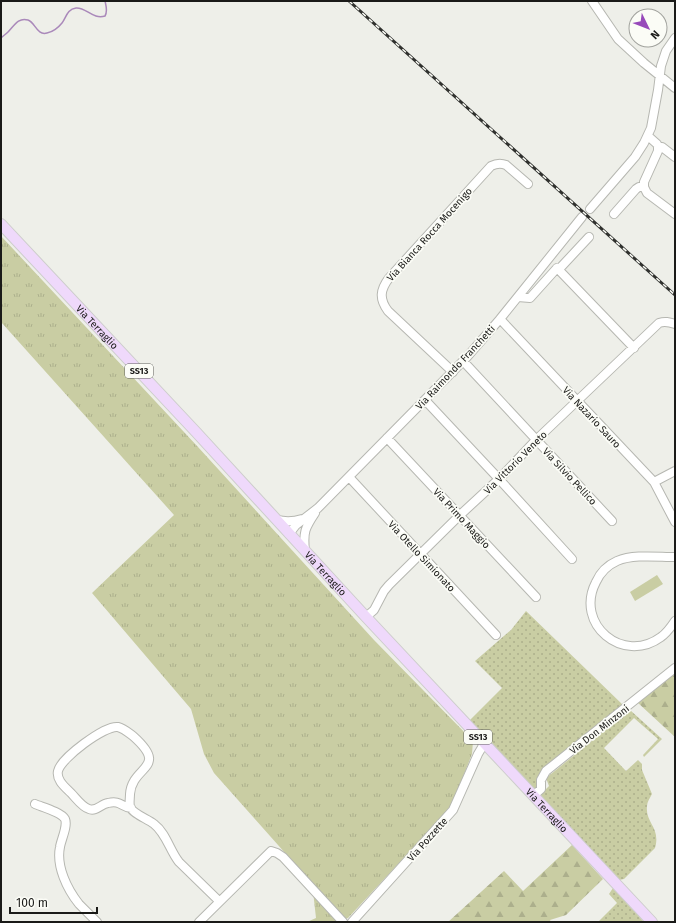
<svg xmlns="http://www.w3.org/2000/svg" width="676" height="923" viewBox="0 0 676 923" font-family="'Fira Sans',sans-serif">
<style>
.grass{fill:url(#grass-dots)}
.forest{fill:url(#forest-firs)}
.park{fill:url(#park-tufts)}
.pitch{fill:#c9cda3}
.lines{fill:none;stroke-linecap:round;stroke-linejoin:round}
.stream{stroke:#aa89ba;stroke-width:1.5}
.minor-casing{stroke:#b6b7b1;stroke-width:10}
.major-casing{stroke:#cdcdcc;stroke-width:12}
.minor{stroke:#fff;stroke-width:8}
.major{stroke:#efd9fb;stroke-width:10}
.rail-casing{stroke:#30312e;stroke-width:3}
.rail{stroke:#fbfcf6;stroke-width:1.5;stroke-dasharray:4.5;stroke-linecap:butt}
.labels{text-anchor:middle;stroke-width:3.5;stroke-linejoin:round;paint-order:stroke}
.shield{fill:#fbfcf6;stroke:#5e5e5b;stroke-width:1}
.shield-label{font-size:9px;font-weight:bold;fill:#1a1a18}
.street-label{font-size:10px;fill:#1a1a18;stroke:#fbfcf6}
</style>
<defs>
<pattern id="grass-dots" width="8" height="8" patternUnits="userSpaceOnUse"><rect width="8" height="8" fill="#c9cda3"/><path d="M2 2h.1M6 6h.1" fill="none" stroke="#acaf8c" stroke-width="1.8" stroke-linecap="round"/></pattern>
<pattern id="forest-firs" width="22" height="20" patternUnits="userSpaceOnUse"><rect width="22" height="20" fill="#c9cda3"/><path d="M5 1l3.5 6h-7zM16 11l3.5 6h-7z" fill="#acaf8c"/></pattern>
<pattern id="park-tufts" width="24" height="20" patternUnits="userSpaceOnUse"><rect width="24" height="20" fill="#c9cda3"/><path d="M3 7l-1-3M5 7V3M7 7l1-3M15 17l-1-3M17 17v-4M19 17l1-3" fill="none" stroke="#acaf8c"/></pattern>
</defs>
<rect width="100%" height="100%" fill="#eeefe9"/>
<path class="grass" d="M526,611L623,705L540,773L538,786L536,788L534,789L470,720L502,688L475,661L511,630Z
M630,710L662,739L644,757L643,755L658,739L634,718L604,748L626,771L638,760L642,764V770L652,794C650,798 647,802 647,806C645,823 661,827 655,848L624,879L619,880L540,795L549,786L546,778Z
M613,888L644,922H598L617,903L609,894Z"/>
<path class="forest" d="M675,672V737L637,702Z
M572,845L603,879L566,915L550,920L551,922H448L504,871L523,891Z"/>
<path class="park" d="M1,236L198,447L374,640L473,741L472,754L451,807L348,918L345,919L318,890L214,773L204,754L191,709L92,593L174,515L1,322Z
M313,891L343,922H307L316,918Z"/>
<path class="pitch" d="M657,575L663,584L635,601L630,592Z"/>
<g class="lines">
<path class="stream" d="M1,38C3,36 6,34 8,32C14,26 18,17 28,20C35,22 37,36 47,33C52,32 58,28 62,23C66,18 67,9 76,8C86,7 93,20 105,16C108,11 106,6 105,1"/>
<defs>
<path id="minor" d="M592,1L618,39L644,63L675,88
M648,136L657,144L658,147H662L675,157
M658,147V151L644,182V187L647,193L675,214
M590,209L635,157L644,143L651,128L658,90L661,66L666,51L675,38
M614,214L636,189L639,187H644
M557,268L561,267L589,237
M518,297L530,298L557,268L634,348
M500,319L654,482L675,522
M463,361L612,521
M453,372L388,311C379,299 380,290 389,278L491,166C497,163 501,163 506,165L528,184
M425,400L499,479L572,559
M387,438L536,597
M349,477L496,635
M654,482L675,471
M277,520C286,522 293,522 302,519
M289,534L296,525L318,508L467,357L500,319L582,217
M305,551C303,532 305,528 315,513
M675,557C657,557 634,554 617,561C608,565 600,573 596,582C574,624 623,665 661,637C667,633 671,627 675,621
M366,617L374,610L384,591L389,585L460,515L499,479L536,440L659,323C665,321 669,322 675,324
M533,796L541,789V780L546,771L675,668
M35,804C42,807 61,812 65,819C68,826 61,840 60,847C56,866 67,889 79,904C85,910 91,916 97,922
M131,808C121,807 121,800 108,803C101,804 96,812 89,809C82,807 76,798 71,793C65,787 56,780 58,771C61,758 105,725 118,727C123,728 129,733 133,736C170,769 132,765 130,794C130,798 129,803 130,807C133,814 148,819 154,824C166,833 170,851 179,862L219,901
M199,922L271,851L277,853L283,857L343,922
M352,922L453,810L478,754L484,744"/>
<g id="major">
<path id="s1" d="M1,224L196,432L366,617L652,922"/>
</g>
</defs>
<use href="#minor" class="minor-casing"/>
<use href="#major" class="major-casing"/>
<use href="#minor" class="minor"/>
<use href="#major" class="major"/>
<defs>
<path id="rail" d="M349,1L675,295"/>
</defs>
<use href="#rail" class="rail-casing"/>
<use href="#rail" class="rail"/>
</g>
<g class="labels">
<g class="shield">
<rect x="125" y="364" width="28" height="14" rx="3"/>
<rect x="464" y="730" width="28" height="14" rx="3"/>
</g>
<g class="shield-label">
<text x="139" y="374">SS13</text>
<text x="478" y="740">SS13</text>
</g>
<g class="street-label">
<text transform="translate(429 234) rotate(-48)" y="4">Via Bianca Rocca Mocenigo</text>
<text dy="4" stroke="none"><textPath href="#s1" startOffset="141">Via Terraglio</textPath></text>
<text transform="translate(455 367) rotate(-47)" y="4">Via Raimondo Franchetti</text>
<text transform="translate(592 417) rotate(47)" y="4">Via Nazario Sauro</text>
<text transform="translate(515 462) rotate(-45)" y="4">Via Vittorio Veneto</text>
<text transform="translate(570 476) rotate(47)" y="4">Via Silvio Pellico</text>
<text transform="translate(462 518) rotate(47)" y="4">Via Primo Maggio</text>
<text transform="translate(422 556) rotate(47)" y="4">Via Otello Simionato</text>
<text dy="4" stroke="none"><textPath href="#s1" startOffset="477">Via Terraglio</textPath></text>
<text transform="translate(599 729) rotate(-38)" y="4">Via Don Minzoni</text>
<text dy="4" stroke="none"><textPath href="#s1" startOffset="801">Via Terraglio</textPath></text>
<text transform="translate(427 839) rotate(-48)" y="4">Via Pozzette</text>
</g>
</g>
<rect width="676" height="923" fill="none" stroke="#1a1a18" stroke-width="4"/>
<g transform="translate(648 28) rotate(133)"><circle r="19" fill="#fbfcf6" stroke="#a1a29d"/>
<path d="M0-3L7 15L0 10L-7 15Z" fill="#9749ba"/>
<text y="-6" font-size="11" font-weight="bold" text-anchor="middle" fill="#1a1a18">N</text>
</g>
<path d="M10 907v6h87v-6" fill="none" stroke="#1a1a18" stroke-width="2"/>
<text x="16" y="907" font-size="12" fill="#1a1a18" stroke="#fbfcf6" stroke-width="3" paint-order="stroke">100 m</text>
</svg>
